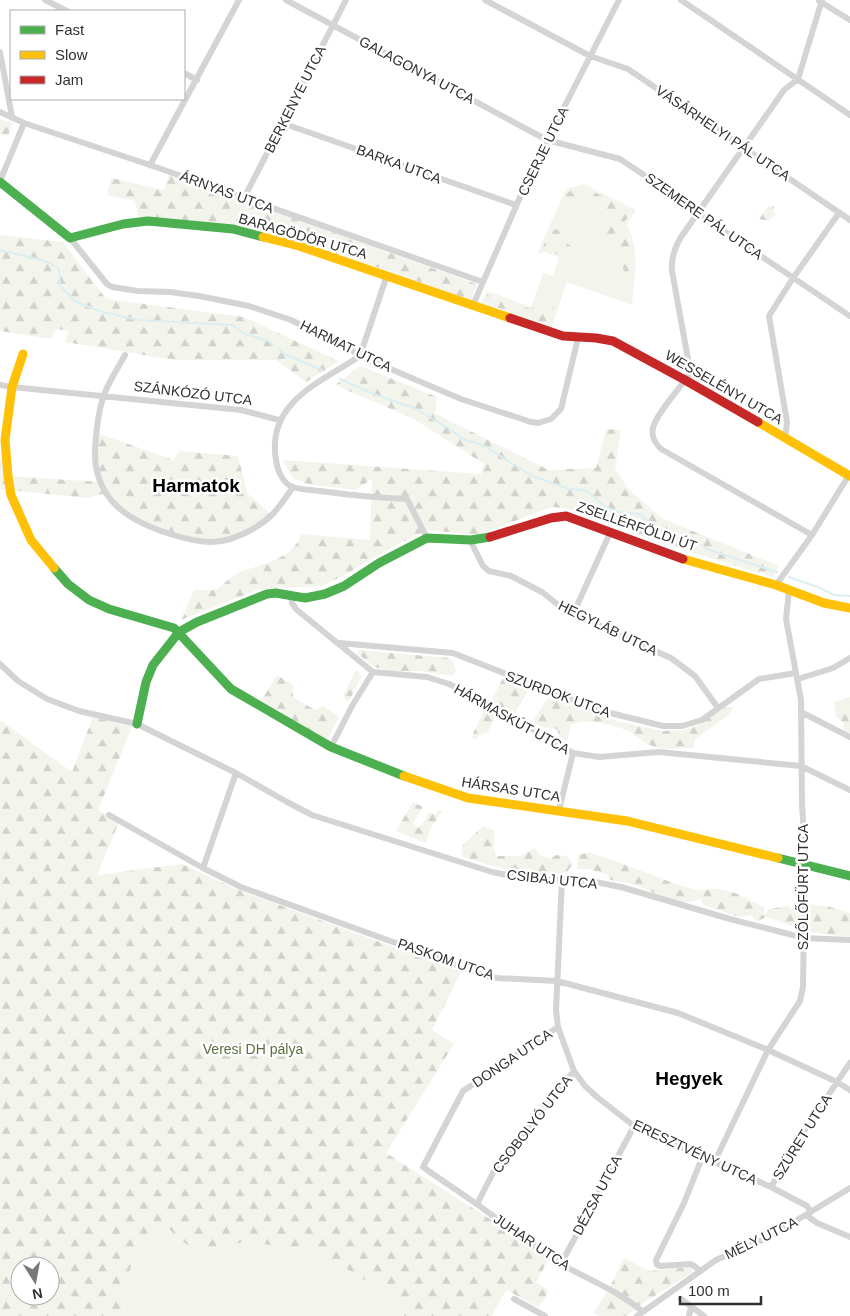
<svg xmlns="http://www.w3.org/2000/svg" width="850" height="1316" viewBox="0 0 850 1316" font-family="Helvetica,sans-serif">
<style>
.green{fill:#f3f5ed;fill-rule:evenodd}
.forest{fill:url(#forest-firs);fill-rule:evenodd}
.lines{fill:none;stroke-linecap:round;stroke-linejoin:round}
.stream{stroke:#dbeef2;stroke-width:2}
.street{stroke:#d4d4d4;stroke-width:6}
.fast{stroke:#4caf50;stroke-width:9}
.slow{stroke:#ffc107;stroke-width:9}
.jam{stroke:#c62828;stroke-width:9}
.labels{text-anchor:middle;stroke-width:5;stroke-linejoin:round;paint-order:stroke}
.street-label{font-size:14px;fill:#303030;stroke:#fff}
.park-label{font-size:14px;fill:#5d6d3d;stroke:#fff}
.district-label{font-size:19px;font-weight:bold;fill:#000;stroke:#fff}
</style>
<defs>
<pattern id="forest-firs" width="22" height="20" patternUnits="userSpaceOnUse" patternTransform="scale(1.25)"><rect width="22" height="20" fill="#f3f5ed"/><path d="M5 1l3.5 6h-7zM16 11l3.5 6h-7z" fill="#d1d2cc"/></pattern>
</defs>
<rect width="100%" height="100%" fill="#fff"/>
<path class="green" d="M584,184L636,210L627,224C640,254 635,273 632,305L567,282L551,328L481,304L487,291L531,307L543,273L553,276L559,257L545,252L537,254L566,189ZM581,200L632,211L623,224L631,241L624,271L614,240L609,212ZM551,228L564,241L563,263L560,262L562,255ZM488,295L531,310L548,324Z
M165,1225L181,1241L231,1245L242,1242L303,1248L324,1255L401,1302L404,1316H122L135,1242L142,1235L155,1232L158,1227Z"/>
<path class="forest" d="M0,119L13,123L8,136L0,134Z
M169,174L477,284L471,300C361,262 255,219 138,217L135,201L107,195L111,178L164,190Z
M584,187L632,211L623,224C632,244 635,253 632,274L624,272L614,240L598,237L608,212L581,200L575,208L563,202L568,192Z
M769,205L774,206L773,212L776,214L770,221L759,219Z
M551,228L566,233L564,241L571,246L572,256L563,263L560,262L561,255L542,249Z
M0,235L63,242L106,299L244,317L339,361L306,382L276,360H175L65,342L69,331L56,329L51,339L0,331Z
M487,295L531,309L537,299L554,305L548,324L484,303Z
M360,366L437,397L435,413L450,421L549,470L596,468L606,429L621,430L615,468L629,490L663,519L779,566L773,577L658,542L568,509L554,507L540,511L482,534H467L428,530L396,545L341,577L321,586L260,589L181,620L194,590H216C223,585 230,577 238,573C260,564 294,560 301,534L370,540L372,479L356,490L307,484L294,479L282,460L481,474L484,464L414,419L335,385Z
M97,433L174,460L179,451L238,456L247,493L272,515L244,533L203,542L132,519L107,493L87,498L0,489V459H3L8,476L100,482L95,454Z
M360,650L448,658L453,662L456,671L452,676L420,671H392L374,667L357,653Z
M356,670L362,676L348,703L343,696Z
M277,675L293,685V697L315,710L323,706L339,717L327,740L261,701Z
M503,678L529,689L514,715L491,701Z
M850,697V735L843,732L844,723L836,717L834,702Z
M548,698L621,722L663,731L683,730L697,726L726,707H733L729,715L695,739L694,748C681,748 666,750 655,747C644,744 637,736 628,731C612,724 587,717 571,725L567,742L559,736L557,729L545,728L536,724L534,719Z
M485,708L494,712V720L487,733L478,736L476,740L471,738Z
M93,717L132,727L98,810L119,822L97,875L182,864L234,888L461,972L432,1030L454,1044L386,1153L550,1257L536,1282L549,1291L539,1307L506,1290L492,1316H404L401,1302L324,1255L303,1248L242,1242L214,1250L196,1249L181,1241L165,1225L158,1227L155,1232L142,1235L135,1242L122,1316H0V720L72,772ZM20,1266H50V1296H20Z
M413,802L423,807L413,823L418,828L426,819L428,812L435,814L439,809L443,810L430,829L426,843L396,831Z
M483,826L494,830V847L496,856H520L535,848L540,855L550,859L556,855L567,856L573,864L567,872C531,879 495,867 461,856L463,845Z
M590,853C626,863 660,880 696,890C703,892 711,888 718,889C735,891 751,900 765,908L762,915L765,914L769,909L789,906L795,912L800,910V929L767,917L757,921L751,915L739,917L703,905L701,899L684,903L665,898L636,885L611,880L606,874L589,869H577L578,854Z
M808,904L830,907L850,913V937L807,932Z
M624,1258L649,1271L690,1267L693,1272L640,1305L627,1316H600L593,1313L609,1289Z"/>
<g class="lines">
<path class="stream" d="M0,250L46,261L59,269L60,285L74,301L102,312L138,320L232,325L245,334L269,341L274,345
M280,350L284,354L322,370
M340,379L376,395L414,408L448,428L465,440L483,445L532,476L566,488L587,491L604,506L618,512L640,514L649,524L676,537L692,539L709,550L777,572
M789,577L820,588L834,595L850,596"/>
<path class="street" d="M45,0L67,11
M286,0L547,140L620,159L653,181L697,213L850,316
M485,0L590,56L628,69L850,220
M681,0L850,115
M819,1L850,20
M0,52L12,117
M184,73L197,80
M798,79L784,90L681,237C675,248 671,257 672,271L690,370L689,375C680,388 656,414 653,428C651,437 655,443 661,449L812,535
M798,79L822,0
M0,112L24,123L150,165L483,282
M282,123L516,205
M150,165L239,0
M0,181L24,123
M244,198L346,0
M70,238L107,284L112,287L138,291L170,292L199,296L249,306L291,320L353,351L360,356L461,399L531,422L538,423L551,419L561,409L578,338
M473,305L531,172L619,0
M125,355C118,368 109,381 104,395C98,410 93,451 96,467C103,506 135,523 170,534C183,538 197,542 211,542C224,542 240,536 251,530C273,518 279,507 293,487
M360,356C321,382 266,402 276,460C277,470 283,484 293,487C301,490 312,490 320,491C349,495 377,498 407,499L427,538
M360,356L387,275
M0,385L12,387L241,410L279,420
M784,438L786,432L787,422L769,316L793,278L839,213
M471,540L473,546L483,566L489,571L511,576L542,592L561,607L619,635L671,658L695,676L718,708
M776,585L812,535L849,475
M291,595L292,603L297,610L373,672L427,677L449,684L495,707L573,753L599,757L659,752L801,766L850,790
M574,612L610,533
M339,643L453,653L598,710L663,726H682L702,720L759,679L796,673
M0,664L18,681L47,699L79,711L137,724L236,773L287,802L312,815L492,872L518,877L595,882L621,887L730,919L804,938L850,940
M798,679L833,668L850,658
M801,712L850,737
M331,747L352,706L373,672
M559,810L573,753
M109,815L203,868L241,887L487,976L497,978L557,981L678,1013L768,1050L837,1082L850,1090
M203,868L236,773
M562,880L556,1010L558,1027L574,1071L585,1086L597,1097L634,1126L771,1187L807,1206L811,1212
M558,1027L463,1091L423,1167C445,1183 468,1197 489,1213C513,1230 536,1249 561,1264C589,1280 619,1291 643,1312
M714,1163L768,1050L800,1001L803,987L805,856L802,803L801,700L786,619L789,591
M771,1187L807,1126L811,1124L831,1091L850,1063
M477,1204L496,1167L574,1071
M806,1215L817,1223L850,1237
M561,1264L634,1126
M701,1271L691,1264L661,1266L657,1265L656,1260L684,1203L702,1158
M514,1299L545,1316
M681,1299L704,1316
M637,1316L716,1260L769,1237L850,1188
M689,1316L691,1307"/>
<path class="fast" d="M0,182L70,238L123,224L148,221L233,229L263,237
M54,568L68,584L89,600L109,609L174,628L231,689L331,747L404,776
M137,724L146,682L153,665L179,632L197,622L267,594L276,593L305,598L325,594L344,586L379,563L427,538L471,540L490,537
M778,858L850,876"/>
<path class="slow" d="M263,237L299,246L510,318
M23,354L12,387L5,440L8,476L11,495L31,540L54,568
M758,422L850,476
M683,559L776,585L824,603L850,608
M404,776L468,798L627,821L778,858"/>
<path class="jam" d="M510,318L563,336L596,338L613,341L685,380L758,422
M490,537L551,518L566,516L683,559"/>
</g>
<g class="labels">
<g class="street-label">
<text transform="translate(417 70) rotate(28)" y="5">GALAGONYA UTCA</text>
<text transform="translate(295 99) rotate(-63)" y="5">BERKENYE UTCA</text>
<text transform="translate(723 133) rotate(34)" y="5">VÁSÁRHELYI PÁL UTCA</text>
<text transform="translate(543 151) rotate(-64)" y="5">CSERJE UTCA</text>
<text transform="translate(399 164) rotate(20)" y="5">BARKA UTCA</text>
<text transform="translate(227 192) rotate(20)" y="5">ÁRNYAS UTCA</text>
<text transform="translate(704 216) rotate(35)" y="5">SZEMERE PÁL UTCA</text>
<text transform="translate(303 236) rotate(16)" y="5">BARAGÖDÖR UTCA</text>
<text transform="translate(346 346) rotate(26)" y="5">HARMAT UTCA</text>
<text transform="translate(724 387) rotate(30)" y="5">WESSELÉNYI UTCA</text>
<text transform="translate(193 393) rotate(7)" y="5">SZÁNKÓZÓ UTCA</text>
<text transform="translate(637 526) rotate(19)" y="5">ZSELLÉRFÖLDI ÚT</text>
<text transform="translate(608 628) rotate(26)" y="5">HEGYLÁB UTCA</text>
<text transform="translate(558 694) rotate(20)" y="5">SZURDOK UTCA</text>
<text transform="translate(512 719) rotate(29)" y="5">HÁRMASKÚT UTCA</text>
<text transform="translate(511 789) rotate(9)" y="5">HÁRSAS UTCA</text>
<text transform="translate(552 879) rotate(6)" y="5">CSIBAJ UTCA</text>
<text transform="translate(803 887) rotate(-90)" y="5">SZŐLŐFÜRT UTCA</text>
<text transform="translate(446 959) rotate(19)" y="5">PASKOM UTCA</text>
<text transform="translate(512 1058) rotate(-34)" y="5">DONGA UTCA</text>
<text transform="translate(532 1124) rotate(-52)" y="5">CSOBOLYÓ UTCA</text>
<text transform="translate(802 1137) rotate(-58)" y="5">SZÜRET UTCA</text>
<text transform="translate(695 1152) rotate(25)" y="5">ERESZTVÉNY UTCA</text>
<text transform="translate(597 1195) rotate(-62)" y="5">DÉZSA UTCA</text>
<text transform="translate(761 1238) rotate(-26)" y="5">MÉLY UTCA</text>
<text transform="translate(532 1242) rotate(34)" y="5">JUHAR UTCA</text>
</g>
<g class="park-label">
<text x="253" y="1054">Veresi DH pálya</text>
</g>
<g class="district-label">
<text x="196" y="492">Harmatok</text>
<text x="689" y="1085">Hegyek</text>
</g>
</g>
<rect x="10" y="10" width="175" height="90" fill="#ffffff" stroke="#acacac"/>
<rect x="20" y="26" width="25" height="8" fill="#4caf50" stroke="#acacac"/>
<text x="55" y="35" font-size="15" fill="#303030">Fast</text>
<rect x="20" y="51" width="25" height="8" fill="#ffc107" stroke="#acacac"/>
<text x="55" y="60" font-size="15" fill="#303030">Slow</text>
<rect x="20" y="76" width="25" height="8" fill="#c62828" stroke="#acacac"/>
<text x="55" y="85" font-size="15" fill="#303030">Jam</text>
<g transform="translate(35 1281) rotate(169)"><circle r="24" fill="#ffffff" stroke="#acacac"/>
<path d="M0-4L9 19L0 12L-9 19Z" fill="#787878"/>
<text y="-8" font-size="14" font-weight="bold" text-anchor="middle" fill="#303030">N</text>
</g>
<path d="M680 1296v8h81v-8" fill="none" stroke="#303030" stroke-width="2.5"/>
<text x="688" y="1296" font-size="15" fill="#303030" stroke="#ffffff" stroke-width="4" paint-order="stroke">100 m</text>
</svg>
